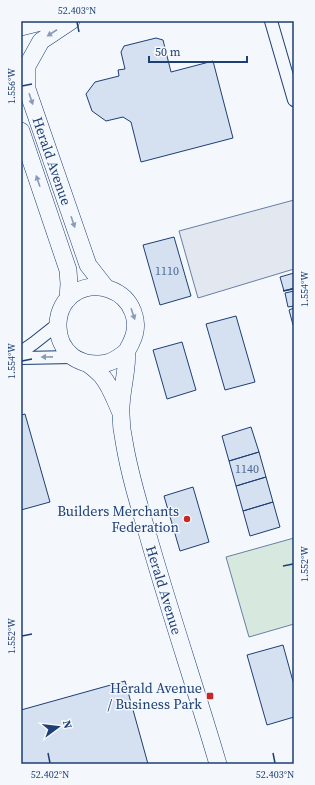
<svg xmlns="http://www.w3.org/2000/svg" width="315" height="785" viewBox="0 0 315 785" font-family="'Source Serif 4',serif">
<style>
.green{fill:#d7e8df;stroke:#687fa3}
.parking{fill:#e3e8f0;stroke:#687fa3}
.building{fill:#d5e0f0;stroke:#1d3f73}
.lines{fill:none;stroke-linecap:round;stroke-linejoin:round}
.minor-casing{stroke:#1d3f73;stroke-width:14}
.secondary-casing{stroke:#1d3f73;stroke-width:18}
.minor{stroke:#f4f7fb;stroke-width:12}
.secondary{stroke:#f4f7fb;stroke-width:17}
.oneway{fill:#889bb7}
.ticks{fill:none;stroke:#1d3f73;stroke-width:1.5}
.poi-dot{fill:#c62828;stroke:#f4f7fb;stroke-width:1.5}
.labels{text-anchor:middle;stroke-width:3;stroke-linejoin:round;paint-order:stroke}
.number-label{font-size:12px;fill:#4b6792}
.street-label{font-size:14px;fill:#1d3f73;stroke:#f4f7fb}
.poi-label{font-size:14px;fill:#1d3f73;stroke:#f4f7fb;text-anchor:end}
.neatline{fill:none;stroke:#1d3f73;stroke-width:1.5}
.ticks-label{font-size:10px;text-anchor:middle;fill:#1d3f73}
</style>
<rect width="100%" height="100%" fill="#f4f7fb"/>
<path class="green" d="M294,538V624L249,637L226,557Z"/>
<path class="parking" d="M294,200V269L198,298L179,231Z"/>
<path class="building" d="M156,38L163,40L171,72L213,61L233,138L141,162L131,122L123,117L106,121L92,111L86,94L95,82L119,76L118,70L125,69L121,52L124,46Z
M174,237L191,296L160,305L143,245Z
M294,273V288L284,291L280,277Z
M294,291V306L288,307L285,293Z
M294,308V325H293L289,310Z
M236,316L255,382L225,390L206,324Z
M182,342L196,390L167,399L153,350Z
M25,414L50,502L21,510V415Z
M251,427L259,452L229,461L222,436Z
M259,452L266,477L236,486L229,461Z
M266,477L273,502L243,511L236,486Z
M193,487L209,542L180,551L164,496Z
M273,502L280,527L250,536L243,511Z
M283,645L294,685V717L267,725L247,655Z
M125,681L148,764H21V710Z"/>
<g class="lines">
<defs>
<path id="minor" d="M271,21L294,100
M21,352L34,343L58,324
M21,358L73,357"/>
<path id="secondary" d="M71,21L41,41L27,66V89L88,265L106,288
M21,27L45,21
M21,131L68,270L69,284L68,299
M86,363C104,366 113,363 127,351
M121,413C115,400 111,387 102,376C97,371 92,366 86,363C81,361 77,360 73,357C52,341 53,306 76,292C97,280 125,290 133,312C137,322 136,333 131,343C130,346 127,349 127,352C126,356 127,361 126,366C125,381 120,398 121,414C121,423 122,432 124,441C129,472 138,502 147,532C169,610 195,686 218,764"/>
</defs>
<use href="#minor" class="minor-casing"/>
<use href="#secondary" class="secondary-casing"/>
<use href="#minor" class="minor"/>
<use href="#secondary" class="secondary"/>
</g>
<defs><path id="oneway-solid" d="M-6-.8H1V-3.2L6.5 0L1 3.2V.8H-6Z"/></defs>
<g class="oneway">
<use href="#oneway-solid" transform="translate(52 33) rotate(147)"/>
<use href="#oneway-solid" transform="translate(31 99) rotate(71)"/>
<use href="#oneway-solid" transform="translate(38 181) rotate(-109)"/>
<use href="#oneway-solid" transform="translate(73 222) rotate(71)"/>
<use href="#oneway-solid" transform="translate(133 314) rotate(71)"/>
<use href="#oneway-solid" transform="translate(47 357) rotate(179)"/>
</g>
<path class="ticks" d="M77,22L79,32M22,86L32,84M283,291L293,289M22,361L32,359M283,566L293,564M22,636L32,634M48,753L50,763M273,753L275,763"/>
<g class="poi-dot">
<circle cx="187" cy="519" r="4"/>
<rect x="206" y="692" width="8" height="8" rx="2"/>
</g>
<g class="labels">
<g class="number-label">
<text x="167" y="275">1110</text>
<text x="247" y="473">1140</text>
</g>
<g class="street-label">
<text transform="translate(52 161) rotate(71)" y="5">Herald Avenue</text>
<text transform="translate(164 590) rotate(73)" y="5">Herald Avenue</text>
</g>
<g class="poi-label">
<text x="179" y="516">Builders Merchants<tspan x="179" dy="16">Federation</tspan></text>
<text x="202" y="693">Herald Avenue<tspan x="202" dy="16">/ Business Park</tspan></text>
</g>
</g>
<rect width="315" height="785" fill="none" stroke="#f4f7fb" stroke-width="44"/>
<g transform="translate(58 727) rotate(75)" stroke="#f4f7fb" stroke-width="3" paint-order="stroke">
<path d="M0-3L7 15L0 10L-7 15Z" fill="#1d3f73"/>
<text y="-6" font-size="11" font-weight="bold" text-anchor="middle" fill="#1d3f73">N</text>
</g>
<path d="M149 56v6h98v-6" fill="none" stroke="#1d3f73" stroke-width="2"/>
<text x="155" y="56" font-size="12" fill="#1d3f73" stroke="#f4f7fb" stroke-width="3" paint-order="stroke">50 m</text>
<rect x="22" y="22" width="271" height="741" class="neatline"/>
<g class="ticks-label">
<text x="77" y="14">52.403°N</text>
<text transform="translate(11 86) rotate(-90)" y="4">1.556°W</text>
<text transform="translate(304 289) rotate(-90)" y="4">1.554°W</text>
<text transform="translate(11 361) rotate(-90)" y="4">1.554°W</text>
<text transform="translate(304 564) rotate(-90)" y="4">1.552°W</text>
<text transform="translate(11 636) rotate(-90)" y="4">1.552°W</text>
<text x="50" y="778">52.402°N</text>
<text x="275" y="778">52.403°N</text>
</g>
</svg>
